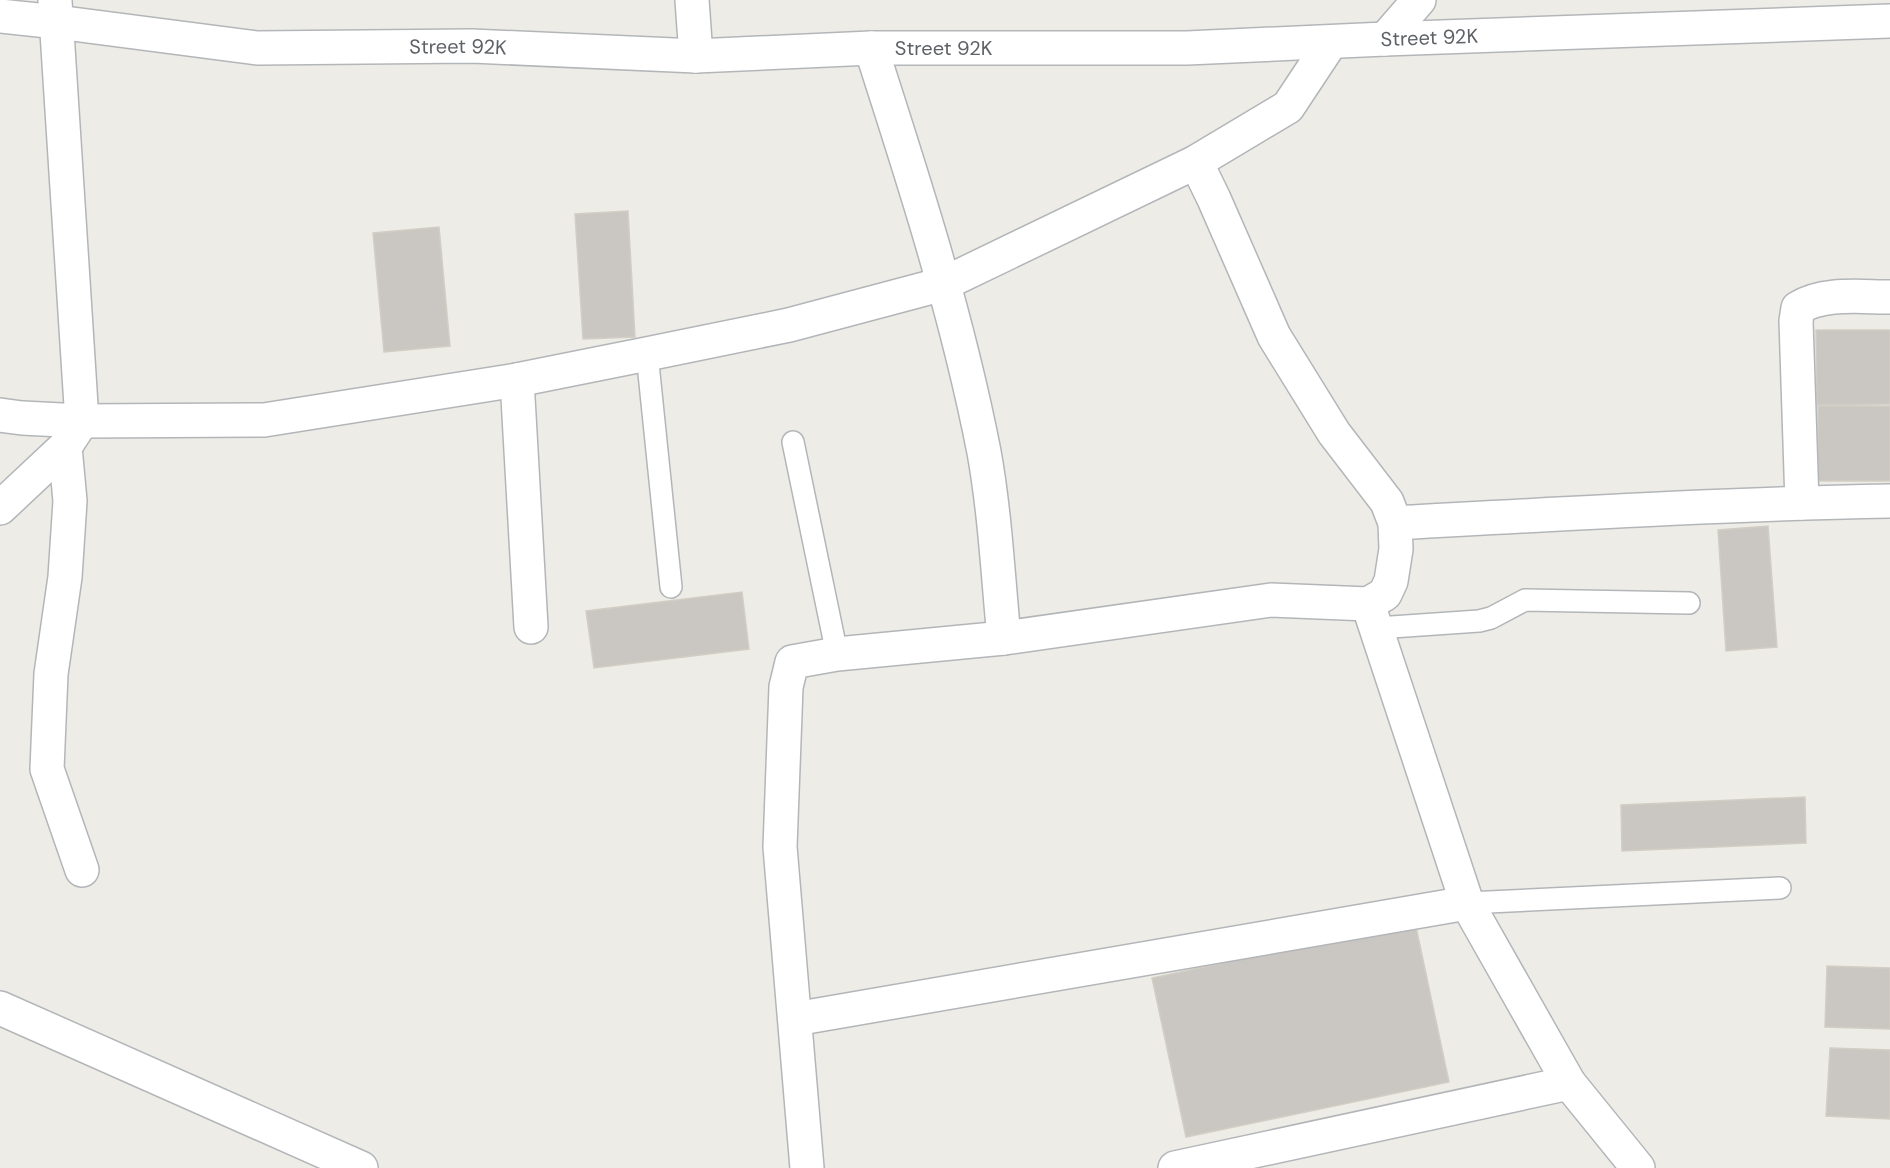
<svg xmlns="http://www.w3.org/2000/svg" width="1890" height="1168" viewBox="0 0 1890 1168" font-family="'DM Sans',sans-serif">
<style>
.building{fill:#cac7c2;stroke:#d2cec5;stroke-width:1.5}
.lines{fill:none;stroke-linecap:round;stroke-linejoin:round}
.service-casing{stroke:#b3b6b9;stroke-width:24}
.minor-casing{stroke:#b3b6b9;stroke-width:36}
.service{stroke:#fff;stroke-width:21}
.minor{stroke:#fff;stroke-width:33}
.labels{text-anchor:middle;stroke-width:6;stroke-linejoin:round;paint-order:stroke}
.street-label{font-size:20px;fill:#5e6165;stroke:#fff}
</style>
<rect width="100%" height="100%" fill="#eeece6"/>
<path class="building" d="M628,211L635,337L583,339L575,214Z
M439,227L450,346L384,352L373,233Z
M1816,330H1890V404L1817,405Z
M1818,406H1890V481H1818Z
M1768,526L1777,647L1726,651L1718,530Z
M742,592L749,649L594,668L586,611Z
M1805,797L1806,843L1622,851L1621,805Z
M1415,922L1449,1082L1186,1137L1152,978Z
M1827,966L1890,968V1029L1825,1027Z
M1830,1048L1890,1050V1119L1826,1116Z"/>
<g class="lines">
<defs>
<path id="service" d="M647,354L671,587
M793,442L837,654
M1377,628L1479,621L1491,618L1525,600L1689,603
M1467,903L1780,888"/>
<g id="minor">
<path d="M692,0L696,56"/>
<path id="s1" d="M0,16L57,22L257,48L472,46L696,56L871,48H1187L1385,39L1890,21"/>
<path d="M1385,39L1419,0"/>
<path d="M871,48C914,181 957,314 984,452C995,513 998,576 1004,638"/>
<path d="M1196,162L1214,199L1274,336L1334,433L1387,502L1395,523L1396,549L1391,581L1385,594L1368,604L1467,903L1569,1083L1638,1168"/>
<path d="M517,380L531,627"/>
<path d="M0,415L22,418L82,421L264,420L517,380L647,354L789,325L943,284L1196,162L1288,107L1331,42"/>
<path d="M65,447L70,501L65,577L51,674L47,769L82,870"/>
<path d="M1802,503L1796,321L1798,308C1824,292 1860,297 1890,297"/>
<path d="M0,508L65,447L82,421L55,1"/>
<path d="M1395,523C1560,514 1725,504 1890,501"/>
<path d="M0,1008L361,1168"/>
<path d="M795,1019L1467,903"/>
<path d="M807,1168L780,847L786,687L792,662L837,654L1004,638L1271,600L1368,604"/>
<path d="M1175,1168L1569,1083"/>
</g>
</defs>
<use href="#service" class="service-casing"/>
<use href="#minor" class="minor-casing"/>
<use href="#service" class="service"/>
<use href="#minor" class="minor"/>
</g>
<g class="labels">
<g class="street-label">
<text dy="7" stroke="none"><textPath href="#s1" startOffset="1432">Street 92K</textPath></text>
<text dy="7" stroke="none"><textPath href="#s1" startOffset="460">Street 92K</textPath></text>
<text dy="7" stroke="none"><textPath href="#s1" startOffset="946">Street 92K</textPath></text>
</g>
</g>
</svg>
